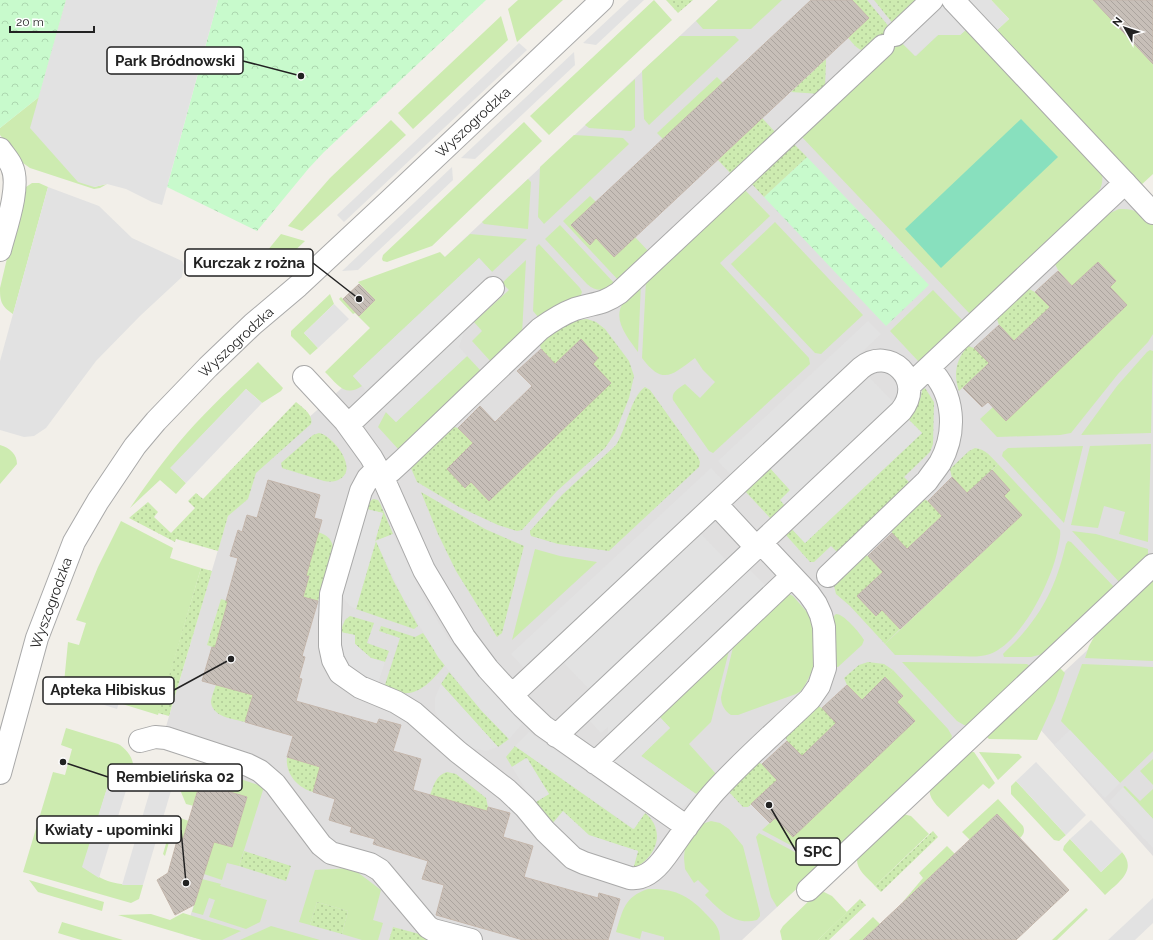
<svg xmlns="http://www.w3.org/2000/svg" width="1153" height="940" viewBox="0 0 1153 940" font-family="Raleway,sans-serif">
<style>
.residential{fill:#e0dfdf}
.grass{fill:#cdebb0}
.park{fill:url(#park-crowns)}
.garden{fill:url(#garden-dots)}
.pitch{fill:#88e0be}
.parking{fill:#e2e2e2}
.building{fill:url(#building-back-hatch);stroke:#c4b6ab}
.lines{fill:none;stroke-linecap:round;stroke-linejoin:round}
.pedestrian-casing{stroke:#a9a9a9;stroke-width:24}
.minor-casing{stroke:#a9a9a9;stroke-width:24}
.pedestrian{stroke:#fff;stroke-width:22}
.minor{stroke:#fff;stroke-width:22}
.labels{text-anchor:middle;stroke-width:3;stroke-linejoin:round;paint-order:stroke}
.street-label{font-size:14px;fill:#222;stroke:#fff}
.leader{fill:none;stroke:#222;stroke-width:1.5}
.callout-dot{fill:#222;stroke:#fff;stroke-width:1.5}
.callout{fill:#fff;stroke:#222;stroke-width:1.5}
.callout-label{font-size:15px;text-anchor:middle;font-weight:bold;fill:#222}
</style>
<defs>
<pattern id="park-crowns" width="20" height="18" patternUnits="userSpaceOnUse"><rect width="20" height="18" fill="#c8facc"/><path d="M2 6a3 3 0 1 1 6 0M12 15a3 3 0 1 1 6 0" fill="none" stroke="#acd6af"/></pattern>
<pattern id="garden-dots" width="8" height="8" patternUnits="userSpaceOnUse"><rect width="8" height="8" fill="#cdebb0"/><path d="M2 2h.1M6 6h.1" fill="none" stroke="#b0c997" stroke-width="1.8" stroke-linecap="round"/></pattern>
<pattern id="building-back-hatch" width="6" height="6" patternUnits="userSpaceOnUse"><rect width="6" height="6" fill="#c7bfb8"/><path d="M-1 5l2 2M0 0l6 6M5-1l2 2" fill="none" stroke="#aba49e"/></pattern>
</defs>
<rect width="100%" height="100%" fill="#f2efe9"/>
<path class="residential" d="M718,0H942L1153,225V554L742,940H203L184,935L212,850L230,856L248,796L202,782L214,746L165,730L228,516L252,468L343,387L445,257Z
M1153,589V856L1023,710Z"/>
<path class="grass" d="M66,0L94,187L107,184L100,188L94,189L30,168L23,163L0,135V128L39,97Z
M518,0H563L517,42L508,9Z
M654,0L672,20L549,135L530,116Z
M718,0H782L751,29H703L696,21Z
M991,0H1093L1149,60L1153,56V174L1140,186L995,32L1009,19Z
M501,16L508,40L413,129L398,113Z
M968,28L1101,171C1104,180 1102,187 1097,194L970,314L800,135L900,41L916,56L938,35H960Z
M680,36H735L739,40L649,125L644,119L642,71Z
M717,77L723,83L663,139L657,133Z
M635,79V127L631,131L589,128L585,125Z
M391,120L406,135L302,231L288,226L330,178Z
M524,122L542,141L432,246L387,262L383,261L382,259L383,255Z
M574,135L623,138L629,144L544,224L538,217L540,167Z
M528,179L531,182L528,229L484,224L482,222Z
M32,183H39L48,187L13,314C1,306 0,301 0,288L23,191L26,187Z
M743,188L770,216L720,263L809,358L810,364L713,453L709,451L673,400C671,392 679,388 685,384L700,398L715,382L703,370L695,358C672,375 663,386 642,358L646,280Z
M590,196L596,202L590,245L596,238L614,257L635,237L650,253L620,282L563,221Z
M1119,209C1136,208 1142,214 1153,225V334L1148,342L1118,374L1071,433L1060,435L997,437L980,419L993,407L1006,421L1127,305L1110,287L1116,281L1098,262L1072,286L1058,270L1055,264L1110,213Z
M775,222L863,315L821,354L815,353L731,264Z
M560,225L616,285C605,290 597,293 587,284L545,239Z
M281,234L305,241L283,262L265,260L263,256Z
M470,234L527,239L492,272L479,258L353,376L362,386C345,398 337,384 325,372L370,328L355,313L353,314L339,299L341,297L359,315L375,300L358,282L440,252L445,257Z
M539,244L580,288L582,292L580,297L539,318L533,311L536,247Z
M526,260L522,334L492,363L472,341L482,331L474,322L509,290L502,283Z
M641,284L638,352C628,338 612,320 623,303C627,296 635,290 641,284Z
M933,290L962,320L919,362L890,331Z
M330,294L334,304L304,333L318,348L310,355L291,336V331Z
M1150,350L1153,351L1151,433L1081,435L1117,386L1147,352Z
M467,356L482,372L399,450L378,427L386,412L396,422Z
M258,362L283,388L281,391L262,403L246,389L171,468L186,483L176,494L160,480L130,508C148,482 166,457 187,433C209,408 234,385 258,362Z
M1151,444L1148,542L1119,534L1125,512L1104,506L1098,528L1071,525L1090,446Z
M0,445C10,448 17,454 17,464L0,484Z
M1083,446L1064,523L1002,456L1003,452L1008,448Z
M998,464L1060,530C1061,536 1059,543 1058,548C1052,580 1022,642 990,654C978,658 965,656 953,656C934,655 914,655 895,655L885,644L1022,515L1004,496L1010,490L992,470Z
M121,521L173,548L170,558L201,568L158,715L119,703L121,696L86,686L82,698L63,693L68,642L79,645L86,623L76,620L98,567Z
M1072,531L1096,534L1148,549V559L1121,584Z
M1068,541L1071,542L1116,589L1043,654L1031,657H1004L1003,654C1009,647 1018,640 1024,632C1047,605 1058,578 1066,544Z
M535,549L560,556L597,562L512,640Z
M1153,577V661L1085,658L1089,646L1099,628Z
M787,593L793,596L813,619L815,660L814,668L805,685L801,691L796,694L738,715H731C725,711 721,705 721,697L735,639Z
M836,614C844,614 860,633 864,640L862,645L838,667H835L832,618Z
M731,643L711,722L689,744L717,775L696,794L641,756L670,728L656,713Z
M902,662L1027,664L1030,666L968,726L964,725L957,721Z
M1082,664L1153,667V751L1120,783L1061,721Z
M1058,666L1065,673L1055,701L1037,740L989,739L985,735Z
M893,670L948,729L952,736L950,743L824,863L762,830L775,818L793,837L897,702L903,696L885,677Z
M66,728L118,744C127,748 140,766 129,774L113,769L83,867C106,883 115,885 143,885L139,899L131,903L23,872L53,772L65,775L72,749L61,745Z
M967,752H974L995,783L989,789L983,784L948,817C941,809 927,799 930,788Z
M979,752L1019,754L1022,757L998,780Z
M1153,759V785L1140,771Z
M193,763L264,787L239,866L227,863L222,880L204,874L206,846L171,835L165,856L163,854L174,816L189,821L186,833L232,847L247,797L200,783L194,806L186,804L181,792L189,766Z
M1016,781L1066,835L1059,841L1054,840L1011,794V786Z
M1125,786L1140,801L1153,789V819L1123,787Z
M998,799L1023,826C1025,831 1024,834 1020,838L997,814L970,840L962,832Z
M903,814L911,816L929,834L875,886C867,877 856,870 857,858Z
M711,821L720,823L729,829L743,846L760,913V916L757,920C735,926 719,910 705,895L709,891L698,880L694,883L685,869L684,858L685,847L702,824Z
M759,833L821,866L777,907L771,897L756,837Z
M1070,839L1101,872L1122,852C1138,871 1117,883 1105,895L1063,850L1064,846Z
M947,846L955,854L901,904L923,878L919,873Z
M352,868L381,890L373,920L383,923L378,940H362L342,934L348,911L317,902L310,925L299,922L315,870Z
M202,879L221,884L220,886L267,900L260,922L246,929L209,917L215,900L209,898L203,915L192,912Z
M29,880L104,902L102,911L38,892Z
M648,889C675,888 690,896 708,916C716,924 720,929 720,940H664V937L642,931L640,939L616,932C623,910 624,897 648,889Z
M824,892L832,896L847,912L818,940H782L780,931L783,926L815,895L818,893Z
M1086,908L1088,910L1057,940H1052Z
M183,913L241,931L222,940H202L118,915L151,914L170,920Z
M873,917L880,924L863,940H849Z
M62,922L123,940H81L58,933Z
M271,926L320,940H240Z"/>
<path class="park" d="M0,0H66L39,97L0,128Z
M218,0H486L324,152L309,168L257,231L167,187Z
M807,157L929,285L886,326L764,197Z"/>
<path class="garden" d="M666,0H693L678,13Z
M852,0H867L890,28L867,50C858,52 854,44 848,38L869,18Z
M874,0H918L894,25Z
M826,59L825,89L820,94L791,92Z
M762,118L777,134L733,176L718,160Z
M792,142L807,157L764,197L750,182Z
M1029,289L1035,292L1050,307L1014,341L999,325L997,319Z
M587,319L596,322L605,329L629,361L634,376L629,398L615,433L605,448L557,491L522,530L517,531L498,525L459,507L417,482L410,466L451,426L458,428L473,443L447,469L465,487L471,482L489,501L593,364L598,358L581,340L555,364L541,349L539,341C552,330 570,320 587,319Z
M968,346L974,348L989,363L959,391C953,374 956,359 968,346Z
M645,387L650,390L698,457L700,462L699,467L609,551L558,544L531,536L530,533V531L562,495L616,445C626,430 631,396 645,387Z
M925,388L934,402L933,444L930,452L904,477L912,485L839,554L831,546L814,562H810L785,534L791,528L805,543L922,433L908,419C915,410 921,401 922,390Z
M296,402C302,407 314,415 311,424L256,473L248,499L228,516L218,551L176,539L175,542L129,518L148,502L158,512L154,517L171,533L195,508L188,501L196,493L203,499Z
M319,433C332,435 359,468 340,479C335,482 330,482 324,481L282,468L281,463L313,435Z
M975,448C986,449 991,457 998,464L967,493L952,478L950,469L969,451Z
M770,468L790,490L785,506L771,519L745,491Z
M421,492L485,529L524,546L502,633L497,637L456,571L438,534Z
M921,498L928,501L942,516L907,549L892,533L891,527Z
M373,499L378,500L380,503L393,534L376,541L393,580L418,626L414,629L356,609L383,513L366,509L368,503Z
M318,532C327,535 332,539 333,548L318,601L303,597L309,576H306Z
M863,555L868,556L883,572L857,596L876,616L882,610L900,629L885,644L850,606L836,594L834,586L835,582Z
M201,568L212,571L169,716L158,713Z
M221,599L234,603L215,648L207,645Z
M350,616L374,623L367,643L389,651L385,662L371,658L355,644L354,635L340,632L345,620Z
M381,626L415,637L423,633L445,665C435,677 421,695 403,693C397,692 390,690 384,688L400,638L379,631Z
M868,662L884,664L893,670L862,700L847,685L844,678L859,665Z
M449,672L481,710L509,739L498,747L441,684Z
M216,685L242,692L255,688L245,722C234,719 211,717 211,701C212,695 214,690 216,685Z
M816,705L822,708L836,723L802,756L787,741L785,735Z
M515,746L633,829L645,813C667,831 656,858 633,869L638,851L593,838L586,834L551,825L534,803L549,794L526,758L512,767L506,757Z
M287,757L310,764L322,763L313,792C298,788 285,774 287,757Z
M757,762L762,764L777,780L748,807H743L730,793L729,789Z
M447,772L456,774L486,798L488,807L487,811L430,795C434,785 436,775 447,772Z
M933,831L938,837L881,892L875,886Z
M244,851L291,866L286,881L239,866Z
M860,899L866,905L829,940H818Z
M317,902L348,911L342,934L310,925Z
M393,927L442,940H389Z"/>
<path class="pitch" d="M1021,119L1058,157L941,268L905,229Z"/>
<path class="parking" d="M66,0H218L162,205L152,202L126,189L107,184L94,187L78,182L30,128Z
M629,0H644L596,45L583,43Z
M965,0H991L1009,19L995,32Z
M943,1L968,28L960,35H938L915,56L900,41Z
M519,43L527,50L344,222L337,215Z
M574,52L575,65L475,159L461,158Z
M452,167L453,180L358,270L342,271Z
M48,187L99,206L132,238L182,261L184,265L183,270L182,277L140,316L96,361L46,428L34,436L24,437L0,430V361Z
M479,258L492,272L365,391L364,388L353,376Z
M334,304L349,319L318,348L304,333Z
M868,321L881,334L731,475L718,461Z
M464,332L459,347L467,356L396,422L386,412L381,410L378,411Z
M868,376L894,403L785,506L780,500L790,490L770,468Z
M246,389L262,403L186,483L170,468Z
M908,419L922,433L805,543L791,528Z
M711,468L724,482L525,669L511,654Z
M366,509L383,513L375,541L393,534L426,602L449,640L489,689L522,724L509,739L481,710L438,657L404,600L376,541L356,609L350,606L344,599L342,594Z
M700,533L727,561L590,690L562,661Z
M748,568L769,589L607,742L608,727L601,733L589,720Z
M340,632L355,635V644L371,658L385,662L377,686L364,681L340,658Z
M441,684L498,747L486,751L471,748L446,727L438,717L435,711V698Z
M86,685L121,696L117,709L82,698Z
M656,713L670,728L641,756L696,794L682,808L609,758Z
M1070,730L1120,783L1105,798L1054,745Z
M529,732L645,813L634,829L515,746Z
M527,758L549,794L534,803L512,767Z
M1036,762L1086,815L1066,835L1016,781Z
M158,764L161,769L176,774L143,885H122Z
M113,769L129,774L132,771L99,878L82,867Z
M1123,787L1153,819V848L1109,802Z
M563,811L589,835L638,851L633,869L583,853L551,825Z
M1091,820L1122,852L1101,872L1070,839Z
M1153,898V923L1135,940H1108Z"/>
<path class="building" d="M811,0H852L869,18L614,257L596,238L590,245L571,225Z
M1093,0H1153V64Z
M1098,262L1116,281L1110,287L1127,305L1006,421L988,402L982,407L963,388L989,363L974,348L999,325L1014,341L1050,307L1035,292L1058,271L1072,286Z
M359,284L375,300L359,316L343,299Z
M581,339L598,358L593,364L611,383L489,501L471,482L465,488L447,469L473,443L458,428L480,406L495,422L532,386L517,371L541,349L555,364Z
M992,470L1010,490L1004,496L1022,515L900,629L882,610L876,616L857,596L883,572L868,556L892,533L907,549L942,516L928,501L952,477L967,493Z
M268,480L320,495L314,518L322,520L306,576H309L303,597L318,601L302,656L305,657L299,678L302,679L296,701L377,724L379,719L401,725L393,751L421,759L413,790L487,811L488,807L510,813L503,837L533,846L524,877L598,898L599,893L620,899L608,940H523L436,915L444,885L422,879L428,861L373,844L375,839L350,832L352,827L329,820L335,799L313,792L320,767L287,757L293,736L245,722L253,695L202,681L212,647L215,648L228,601H226L238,558L230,556L238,530L242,532L247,515L257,518Z
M885,677L903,696L897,702L915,721L793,837L775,818L770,823L751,804L777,780L762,764L787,741L802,756L836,723L822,708L847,685L862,700Z
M200,783L247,797L232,847L214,842L194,905L175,915L157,880L168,873L178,837L183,839Z
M997,814L1069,890L1016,940H863Z"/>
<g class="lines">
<defs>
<path id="pedestrian" d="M1125,183L1153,213
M140,741L155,737L166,738L248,765L260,771L275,784L321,845L331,853L370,864L380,870L428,927L433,930L471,940"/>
<path id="minor" d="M895,35L932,0
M0,149C4,155 10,161 12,167C21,187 5,230 0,250
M304,377L345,421L371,457L384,480L424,570L464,637L488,669L522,706L543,726L687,827
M909,386L1125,183L953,0
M348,425L493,288
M377,469L368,478L361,491L331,594L330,622V646L333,660L340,673L360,687L396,702L414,713L458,752L507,790L525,807L545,831L573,858L584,863L630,878C646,880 657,868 665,857C681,835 697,811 715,791C745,758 779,729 810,699L819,686L825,668L824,627L821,615L816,604L809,594L761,543
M382,476L391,471L403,460L540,329C551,321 562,314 575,309C593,303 602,305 619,293L883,46
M716,504L756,547
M828,576L927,481C931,475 936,469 940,463C957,432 955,394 929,368
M512,695L861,368C889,345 926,380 901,411L556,736
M595,763L792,576
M0,773L37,638L74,542L98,501L135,446L156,421L208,367L253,324L298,286L387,203L602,0
M808,890L1153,565"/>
</defs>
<use href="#pedestrian" class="pedestrian-casing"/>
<use href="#minor" class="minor-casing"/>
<use href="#pedestrian" class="pedestrian"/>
<use href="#minor" class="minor"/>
</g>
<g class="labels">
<g class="street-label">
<text transform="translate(473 122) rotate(-43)" y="5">Wyszogrodzka</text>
<text transform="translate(236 342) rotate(-43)" y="5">Wyszogrodzka</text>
<text transform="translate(51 603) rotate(-70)" y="5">Wyszogrodzka</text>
</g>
</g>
<path class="leader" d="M301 76L243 61M359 299L313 263M231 659L174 690M63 762L108 777M186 883L181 830M769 805L796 851"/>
<g class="callout-dot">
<circle cx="301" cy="76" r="4"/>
<circle cx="359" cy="299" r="4"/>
<circle cx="231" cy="659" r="4"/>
<circle cx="63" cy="762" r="4"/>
<circle cx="186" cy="883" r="4"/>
<circle cx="769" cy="805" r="4"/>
</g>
<g class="callout">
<rect x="107" y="47" width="136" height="27" rx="4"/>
<rect x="185" y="249" width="128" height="27" rx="4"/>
<rect x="43" y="677" width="131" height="27" rx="4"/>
<rect x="108" y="764" width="134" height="27" rx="4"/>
<rect x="37" y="816" width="144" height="27" rx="4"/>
<rect x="796" y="838" width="44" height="27" rx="4"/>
</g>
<g class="callout-label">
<text x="175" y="66">Park Bródnowski</text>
<text x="249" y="268">Kurczak z rożna</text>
<text x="108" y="695">Apteka Hibiskus</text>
<text x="175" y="782">Rembielińska 02</text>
<text x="109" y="835">Kwiaty - upominki</text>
<text x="818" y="857">SPC</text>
</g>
<g transform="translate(1125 28) rotate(309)" stroke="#ffffff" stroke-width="3" paint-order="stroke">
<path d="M0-3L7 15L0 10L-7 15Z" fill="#222222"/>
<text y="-6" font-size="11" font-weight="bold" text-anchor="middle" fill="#222222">N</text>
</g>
<path d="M10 26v6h84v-6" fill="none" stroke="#222222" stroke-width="2"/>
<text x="16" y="26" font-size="12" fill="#222222" stroke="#ffffff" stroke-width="3" paint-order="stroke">20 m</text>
</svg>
